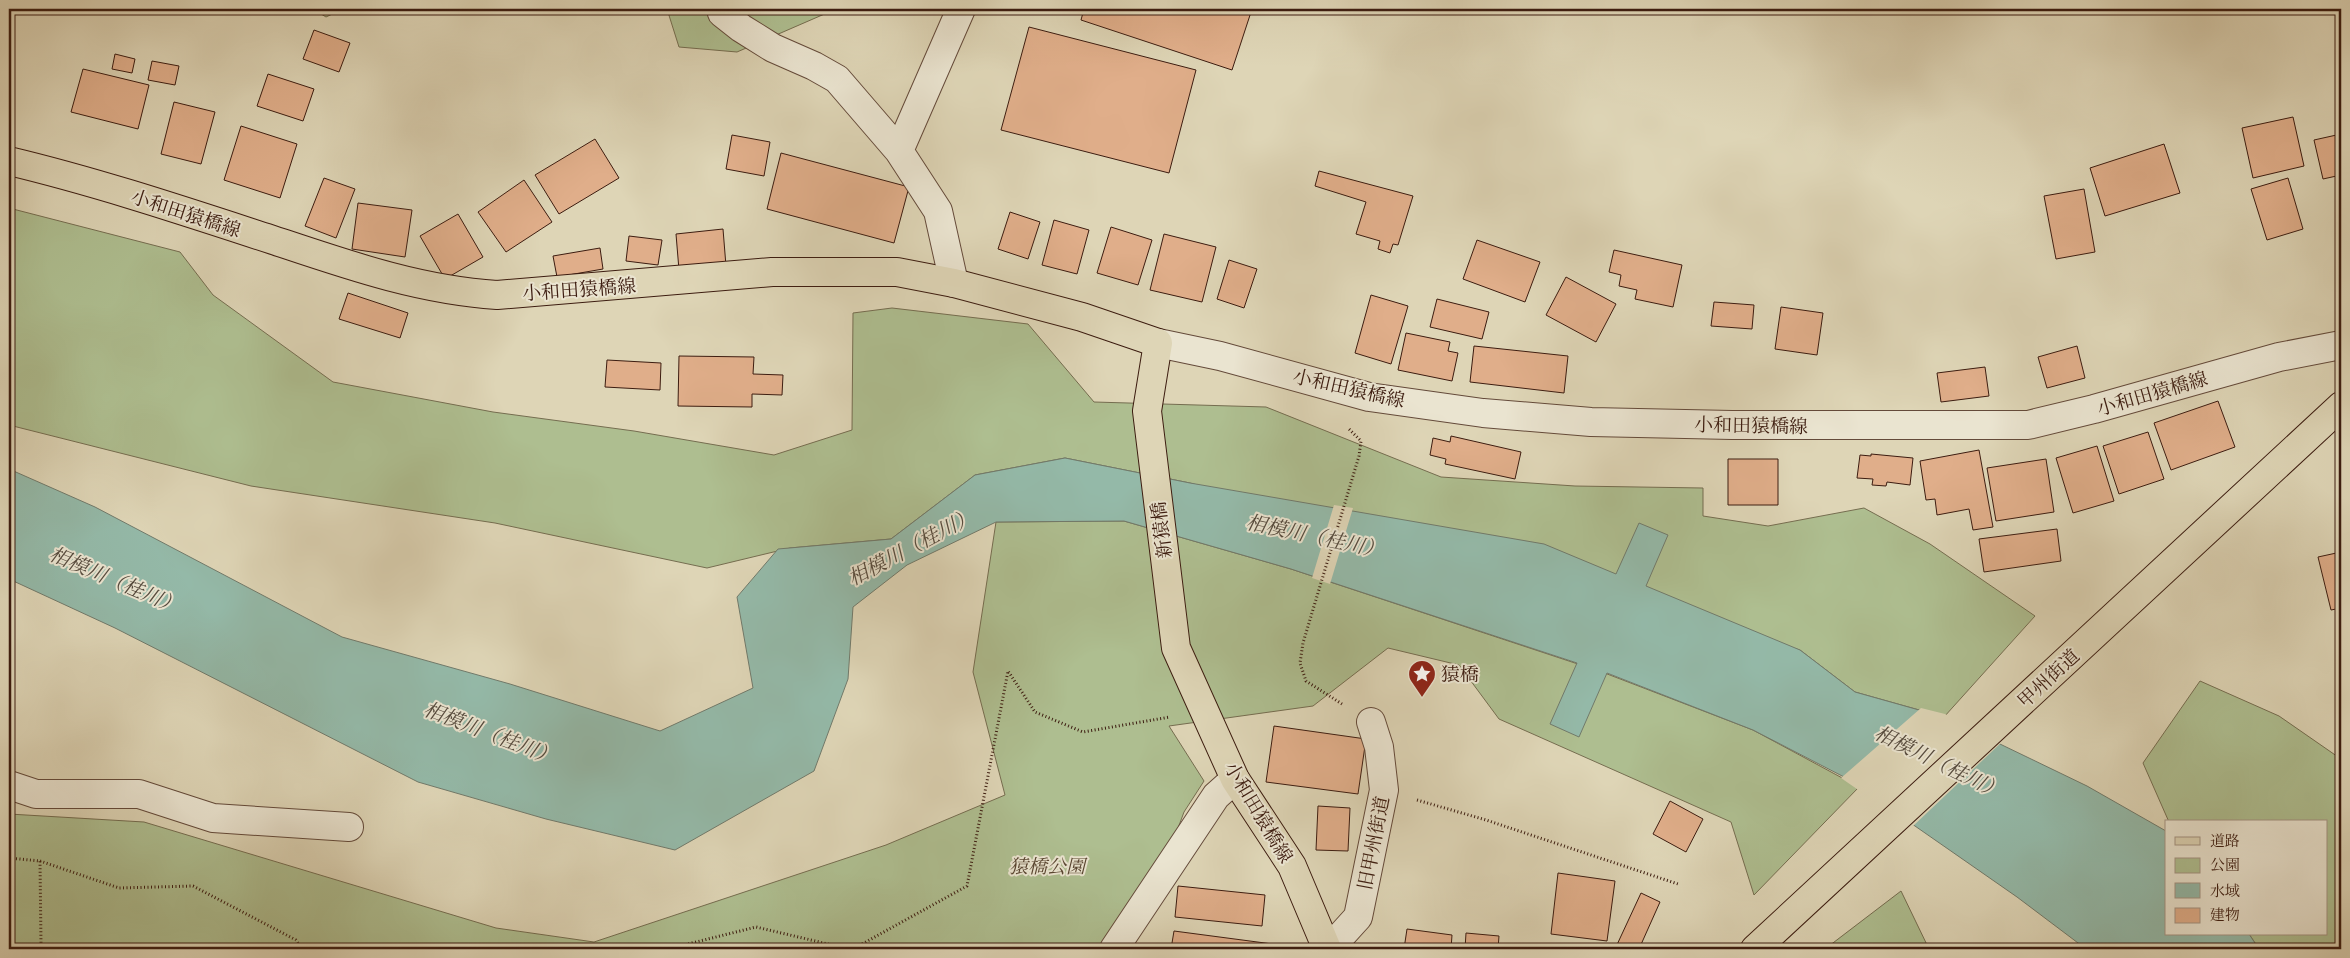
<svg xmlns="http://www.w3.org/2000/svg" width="2350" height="958" viewBox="0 0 2350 958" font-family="'Old Standard TT','Noto Serif JP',serif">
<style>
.green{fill:#aebe90;stroke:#756d50}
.water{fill:#94b9a8;stroke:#717a6b}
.pier{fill:#ded5b6}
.building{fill:#e0ae8a;stroke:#3c1c10}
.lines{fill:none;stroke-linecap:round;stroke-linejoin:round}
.minor-casing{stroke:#644a3a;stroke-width:30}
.major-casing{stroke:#3c1c10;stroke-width:30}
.highway-casing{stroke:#3c1c10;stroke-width:30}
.path{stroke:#3c1c10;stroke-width:3;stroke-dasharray:1 2.5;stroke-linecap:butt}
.minor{stroke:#eae4d0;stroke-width:28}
.major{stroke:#ded5b6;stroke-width:28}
.highway{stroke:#ded5b6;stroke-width:28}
.labels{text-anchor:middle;stroke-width:4;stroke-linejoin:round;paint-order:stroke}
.street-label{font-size:19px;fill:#3c1c10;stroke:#eae4d0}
.poi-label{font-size:19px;fill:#3c1c10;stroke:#eae4d0;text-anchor:start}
.park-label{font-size:19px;font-style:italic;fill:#584430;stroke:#eae4d0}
.water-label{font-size:20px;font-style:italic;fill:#564b3e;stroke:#eae4d0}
</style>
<rect width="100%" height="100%" fill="#ded5b6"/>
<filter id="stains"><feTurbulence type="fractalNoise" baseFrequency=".004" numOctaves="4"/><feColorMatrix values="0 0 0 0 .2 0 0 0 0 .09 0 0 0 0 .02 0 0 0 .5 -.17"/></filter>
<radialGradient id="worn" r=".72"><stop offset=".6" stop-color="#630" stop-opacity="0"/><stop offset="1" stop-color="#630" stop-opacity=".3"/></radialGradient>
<path class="green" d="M313,9H343L326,17Z
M667,9H836L737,52L679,47Z
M9,208L180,252L213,295L333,382L493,412L634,431L774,455L852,430L853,313L892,308L1028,324L1094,402L1266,407L1441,477L1575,486L1703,488V516L1768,526L1864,508L1930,544L2035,616L1944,717L1855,692L1800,650L1190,483L1065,458L975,475L891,539L790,548L707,568L495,523L251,486L9,425Z
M1124,521L1291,569L1602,672L1753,730L1859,787L1754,895L1731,822L1499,719L1459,665L1388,648L1313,706L1169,726L1204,781L1184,812L1133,949H9V814L144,822L496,928L594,942L886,845L1005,795L973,672L996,522Z
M2200,681L2279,716L2341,759V949H2259L2249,934H2326V822H2169L2143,763Z
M1901,891L1929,949H1825Z"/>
<path class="water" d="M1065,458L1190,483L1544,544L1616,574L1639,523L1668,535L1646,586L1800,650L1855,692L1944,717L2087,786L2166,831V934H2249L2259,949H2086L2017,897L1846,778L1753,730L1607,673L1579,737L1550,724L1577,663L1291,569L1124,521L996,522L907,565L853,607L848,679L814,771L675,850L546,819L418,782L115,628L9,579V469L95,507L342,637L510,684L660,731L753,688L737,597L778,549L891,539L975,475Z"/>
<path class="pier" d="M1334,505L1353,508L1330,584L1312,578Z
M1921,708L1945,714L2002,742L1912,827L1841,778Z"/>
<path class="building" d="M1084,9H1252L1232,70L1081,20Z
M2018,9H2051L2019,13Z
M1029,27L1196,70L1169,173L1001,130Z
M314,30L350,43L339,72L303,59Z
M115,54L135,59L132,73L112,69Z
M152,61L179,66L175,85L148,80Z
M83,69L149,85L138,129L71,112Z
M268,74L314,89L303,121L257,106Z
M174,102L215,112L201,164L161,154Z
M2293,117L2304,166L2253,178L2242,128Z
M241,126L297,144L280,198L224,180Z
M2341,134V175L2323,179L2314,140Z
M732,135L770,142L764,176L726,169Z
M595,139L619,178L559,214L535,175Z
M2164,144L2180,193L2105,216L2090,168Z
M781,153L909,187L894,243L767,209Z
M1319,171L1413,196L1398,245L1393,244L1390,253L1378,249L1380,241L1356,234L1366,202L1315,186Z
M324,178L355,189L336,238L305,226Z
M2288,178L2303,229L2267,240L2251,189Z
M524,180L552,222L506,252L478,212Z
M2084,189L2095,252L2056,259L2044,196Z
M358,203L412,210L405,257L352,249Z
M1010,212L1040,222L1028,259L998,249Z
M458,214L483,257L445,279L420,236Z
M1054,220L1089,230L1077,274L1042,265Z
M1111,227L1152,240L1138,285L1097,273Z
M723,229L726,266L679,270L676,234Z
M1164,234L1216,247L1202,302L1150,290Z
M629,236L662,240L658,265L626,261Z
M1477,240L1540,262L1525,302L1463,279Z
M600,248L603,269L557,277L553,256Z
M1614,250L1682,265L1673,307L1635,299L1637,290L1619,286L1621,275L1609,272Z
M1229,260L1257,269L1244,308L1217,299Z
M1566,277L1616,304L1596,342L1546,315Z
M348,293L408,313L400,338L339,319Z
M1371,295L1408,306L1391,364L1355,353Z
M1437,299L1489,312L1482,339L1430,327Z
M1714,302L1754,305L1752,329L1711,326Z
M1781,307L1823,313L1817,355L1775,349Z
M1406,333L1450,342L1448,351L1458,353L1452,381L1398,370Z
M1474,346L1568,356L1564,393L1470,382Z
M2077,346L2085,378L2047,388L2038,357Z
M679,356L754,357L753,374L783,375L782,395L752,394V407L678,406Z
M607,360L661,363L660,390L605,387Z
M1985,367L1989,396L1941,402L1937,373Z
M2218,401L2235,447L2171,470L2154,423Z
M2148,432L2164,479L2119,494L2103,446Z
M1451,436L1521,452L1515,479L1445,464L1446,459L1430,455L1433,438L1450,442Z
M2097,446L2114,501L2073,513L2056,458Z
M1979,450L1993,527L1973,530L1969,509L1937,515L1935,499L1926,500L1920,461Z
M1871,454L1913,458L1910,485L1887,482L1886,486L1872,485L1873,479L1857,478L1860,455L1871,456Z
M1728,459H1778V505H1728Z
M2046,459L2054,512L1996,521L1987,468Z
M2057,529L2061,561L1984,572L1979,539Z
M2341,552V608L2331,610L2318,557Z
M1274,726L1366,739L1358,794L1266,782Z
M1670,801L1703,819L1686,852L1653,834Z
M1318,806L1350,808L1348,851L1316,850Z
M1558,873L1615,881L1607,941L1551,934Z
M1178,886L1265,895L1262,926L1175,917Z
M1641,893L1660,902L1639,949H1615Z
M1407,929L1452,935L1451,949H1404Z
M1174,931L1280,945L1279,949H1171Z
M1466,933L1499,936L1498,949H1465Z"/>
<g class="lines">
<defs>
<path id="minor" d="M721,9L722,13L741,28L773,48L814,66L837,79L899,151
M954,283L938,211L899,151L961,9
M1158,343L1220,356L1369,397L1483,413L1591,422L1732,425H2028L2094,409L2279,357L2341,345
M9,785L36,794H139L213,818L349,827
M1114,949L1216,796L1235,779
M1329,949L1358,917L1384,790L1379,747L1371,722"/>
<path id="major" d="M9,161C97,182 184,211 270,239C345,264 418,290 497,295L772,272H897L954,283L1082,317L1158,343L1147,411L1176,648L1235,779L1292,866L1327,949"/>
<path id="highway" d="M1755,949L2341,406"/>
</defs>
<use href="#minor" class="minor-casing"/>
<use href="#major" class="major-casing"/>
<use href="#highway" class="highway-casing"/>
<path class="path" d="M1342,704L1306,681L1300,663L1303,643L1359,456L1361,441L1348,428
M1417,800L1486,820L1678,884
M9,858L40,861L41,944L38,949
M40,861L119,888L193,886L296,940L302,949
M668,949L756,927L849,949
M853,949L967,886L1008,671L1035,712L1083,732L1170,717"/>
<use href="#minor" class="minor"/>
<use href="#major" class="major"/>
<use href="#highway" class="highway"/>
</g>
<defs>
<symbol id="sight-pin" viewBox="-11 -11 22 30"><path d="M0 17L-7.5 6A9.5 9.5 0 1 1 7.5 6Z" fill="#8f2418" stroke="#eae4d0"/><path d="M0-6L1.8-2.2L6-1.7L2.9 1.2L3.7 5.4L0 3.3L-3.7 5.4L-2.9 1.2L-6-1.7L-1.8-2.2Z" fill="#fff"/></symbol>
</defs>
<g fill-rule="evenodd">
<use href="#sight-pin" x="1406" y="658" width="32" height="43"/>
</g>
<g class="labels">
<g class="street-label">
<text transform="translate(186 213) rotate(18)" y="7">小和田猿橋線</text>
<text transform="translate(579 289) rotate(-4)" y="7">小和田猿橋線</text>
<text transform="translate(1349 388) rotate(13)" y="7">小和田猿橋線</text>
<text transform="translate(2152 393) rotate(-16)" y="7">小和田猿橋線</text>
<text transform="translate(1751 425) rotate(1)" y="7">小和田猿橋線</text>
<text transform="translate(1161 530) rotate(-97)" y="7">新猿橋</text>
<text transform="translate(2048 678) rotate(-43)" y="7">甲州街道</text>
<text transform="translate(1259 812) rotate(59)" y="7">小和田猿橋線</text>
<text transform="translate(1373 843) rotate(-79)" y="7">旧甲州街道</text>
</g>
<g class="poi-label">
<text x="1441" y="681">猿橋</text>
</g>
<g class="park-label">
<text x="1047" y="873">猿橋公園</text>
</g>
<g class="water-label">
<text transform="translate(1315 536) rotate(12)" y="7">相模川（桂川）</text>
<text transform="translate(911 547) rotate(-28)" y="7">相模川（桂川）</text>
<text transform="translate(115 580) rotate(23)" y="7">相模川（桂川）</text>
<text transform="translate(490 733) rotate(21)" y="7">相模川（桂川）</text>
<text transform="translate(1939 762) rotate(26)" y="7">相模川（桂川）</text>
</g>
</g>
<rect width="2350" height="958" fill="none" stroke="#ded5b6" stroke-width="30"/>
<rect x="10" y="10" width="2330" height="938" fill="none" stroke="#3c1c10" stroke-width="2.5"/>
<rect x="15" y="15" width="2320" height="928" fill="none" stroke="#3c1c10"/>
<rect x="2165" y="820" width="162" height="115" fill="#eae4d0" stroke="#a49483"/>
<rect x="2175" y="837" width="25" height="8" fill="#ded5b6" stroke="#a49483"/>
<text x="2210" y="846" font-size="15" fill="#3c1c10">道路</text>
<rect x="2175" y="858" width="25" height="15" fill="#aebe90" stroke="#a49483"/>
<text x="2210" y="870" font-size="15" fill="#3c1c10">公園</text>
<rect x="2175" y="883" width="25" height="15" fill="#94b9a8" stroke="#a49483"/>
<text x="2210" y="896" font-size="15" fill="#3c1c10">水域</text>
<rect x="2175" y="908" width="25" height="15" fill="#e0ae8a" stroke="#a49483"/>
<text x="2210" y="920" font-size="15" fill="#3c1c10">建物</text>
<rect width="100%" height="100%" filter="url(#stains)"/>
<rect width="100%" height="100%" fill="url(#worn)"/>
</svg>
